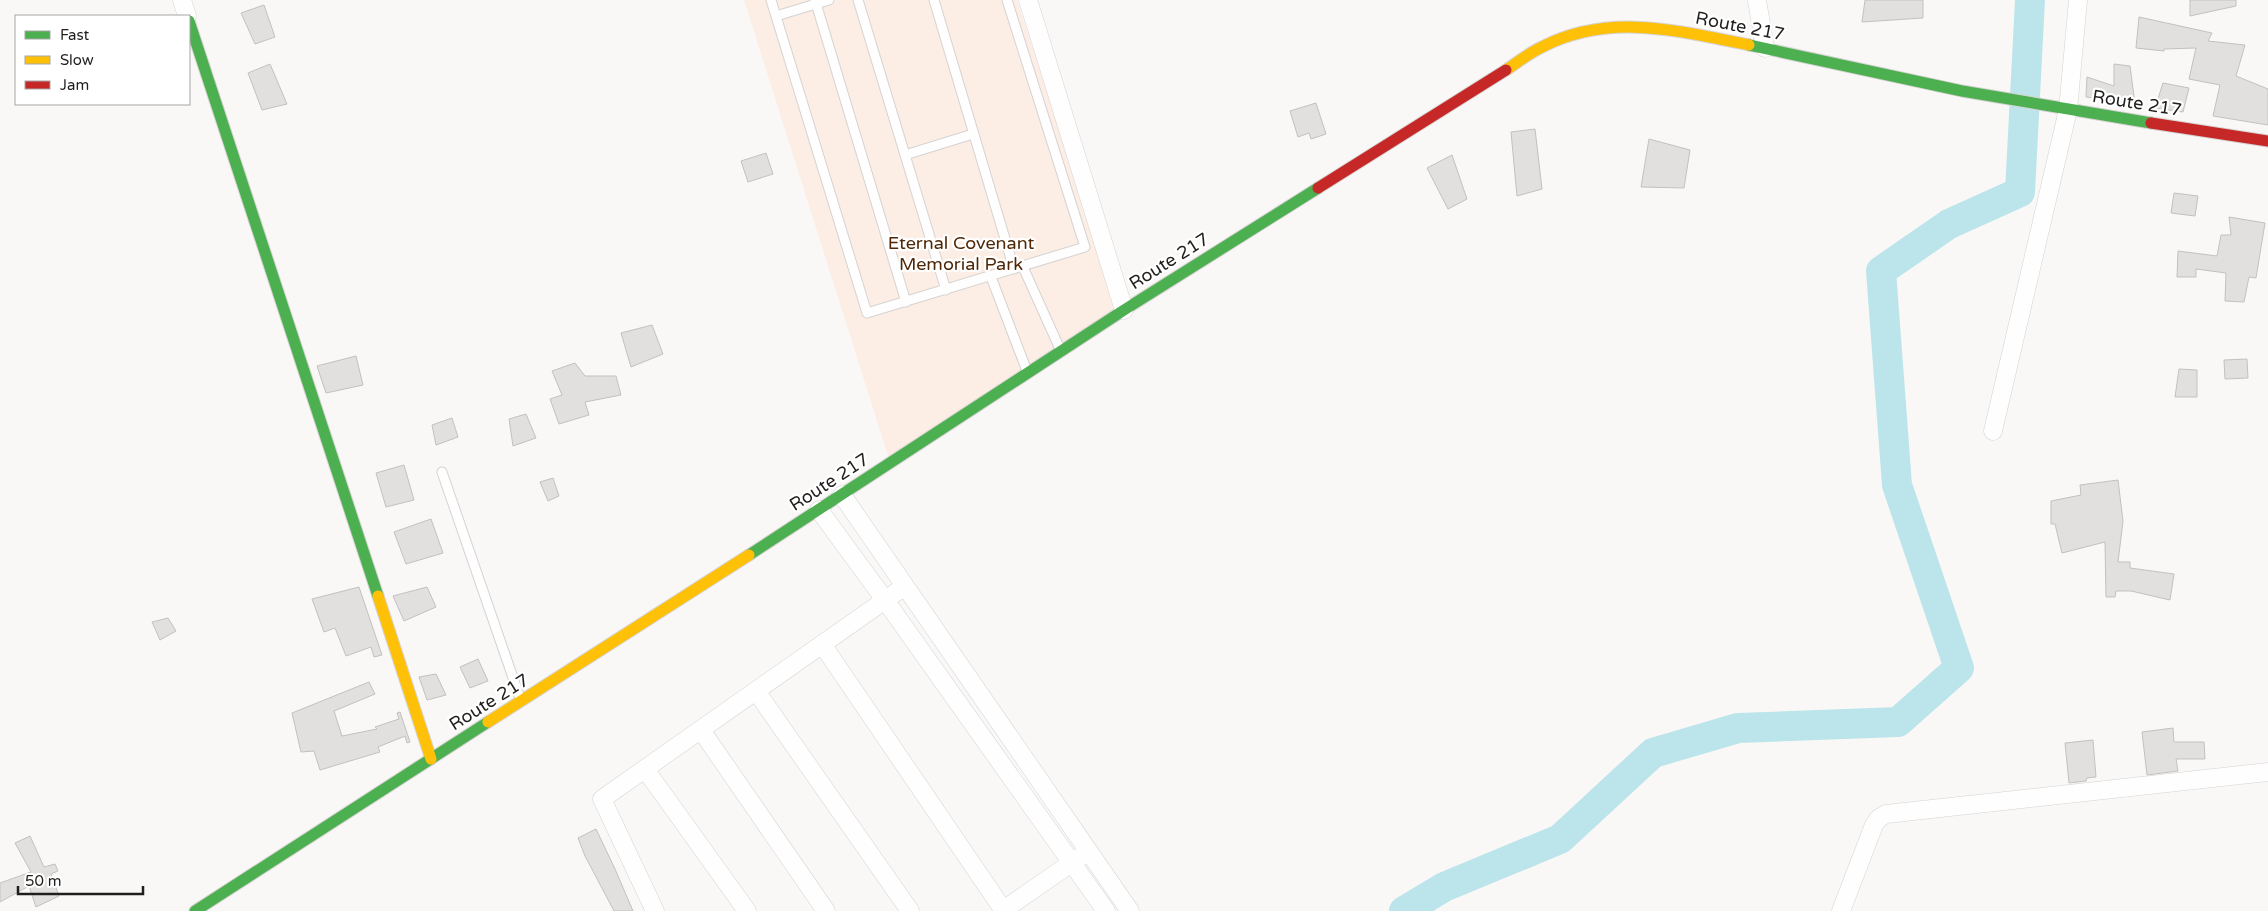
<svg xmlns="http://www.w3.org/2000/svg" width="2268" height="911" viewBox="0 0 2268 911" font-family="'Varela Round',sans-serif">
<style>
.green{fill:#fceee4}
.lines{fill:none;stroke-linecap:round;stroke-linejoin:round}
.river{stroke:#bce5eb;stroke-width:30}
.building{fill:#e2e0df;stroke:#c3c1c0}
.lane-casing{stroke:#d5d3d2;stroke-width:11}
.street-casing{stroke:#d5d3d2;stroke-width:19}
.fast-casing{stroke:#d5d3d2;stroke-width:13}
.slow-casing{stroke:#d5d3d2;stroke-width:13}
.jam-casing{stroke:#d5d3d2;stroke-width:13}
.lane{stroke:#fefefe;stroke-width:9}
.street{stroke:#fefefe;stroke-width:18}
.fast{stroke:#4caf50;stroke-width:11}
.slow{stroke:#ffc107;stroke-width:11}
.jam{stroke:#c62828;stroke-width:11}
.labels{text-anchor:middle;stroke-width:4.5;stroke-linejoin:round;paint-order:stroke}
.street-label{font-size:18px;fill:#211f1e;stroke:#fff}
.park-label{font-size:18px;fill:#4f2706;stroke:#fff}
</style>
<rect width="100%" height="100%" fill="#faf8f6"/>
<path class="green" d="M744,0H1017L1118,309L889,459Z"/>
<g class="lines">
<path class="river" d="M1404,911L1444,887L1560,839L1653,753L1738,728L1898,722L1959,668L1897,485L1881,271L1949,224L2020,192L2030,0"/>
</g>
<path class="building" d="M1865,0H1923V18L1862,22Z
M2190,0H2236V6L2190,16Z
M264,5L275,37L255,44L241,13Z
M2139,17L2212,33L2208,41L2245,45L2236,76L2268,89V125L2213,116L2220,85L2189,79L2196,48L2164,49V51L2136,48Z
M270,64L287,104L262,110L248,73Z
M2114,64L2130,66L2135,104L2086,97L2087,77L2114,86Z
M2163,83L2189,88L2183,112L2155,108Z
M1316,103L1326,134L1311,139L1309,133L1298,137L1290,111Z
M1535,129L1542,189L1517,196L1511,132Z
M1649,139L1690,150L1684,188L1641,187Z
M766,153L773,174L748,182L741,161Z
M1452,155L1467,199L1448,209L1427,168Z
M2174,193L2198,196L2195,216L2171,213Z
M2229,217L2265,223L2256,278L2249,277L2244,302L2225,301L2226,273L2196,269V277H2177L2178,251L2217,256L2221,235H2231Z
M652,325L663,354L631,367L621,333Z
M356,356L363,385L326,393L317,366Z
M2247,359L2248,378L2225,379L2224,360Z
M575,363L585,376H616L621,395L585,402L589,415L559,424L550,399L562,395L552,371Z
M2179,369L2197,370V397H2175Z
M526,414L536,438L513,446L509,419Z
M452,418L458,437L436,445L432,425Z
M404,465L414,500L386,507L376,473Z
M553,478L559,496L548,501L540,482Z
M2118,480L2123,521L2118,562H2130V568L2174,574L2170,600L2131,591H2116L2115,597H2106L2105,542L2062,553L2055,524H2051V501L2081,495L2080,485Z
M431,519L443,553L406,564L394,532Z
M359,587L382,655L374,657L371,647L346,656L335,628L324,632L312,599Z
M427,587L436,607L404,621L393,596Z
M168,618L176,631L160,640L152,622Z
M478,659L488,681L470,688L460,667Z
M436,674L446,695L427,700L419,677Z
M369,682L375,694L334,711L342,736L377,729L375,727L399,719L397,713L400,712L410,742L407,743L405,736L378,747L380,752L320,770L314,751L301,752L292,713Z
M2173,728L2174,742H2204L2205,759H2176L2178,771L2147,775L2142,732Z
M2093,740L2096,777L2087,778L2086,781L2069,783L2065,743Z
M596,829L615,869L633,911H614L585,856L578,838Z
M30,836L44,867L55,864L58,871L51,874L59,896L36,907L29,886L0,902V883L31,872L15,843Z"/>
<g class="lines">
<defs>
<path id="lane" d="M771,0L867,313L1085,247L1007,0
M815,0L906,302
M858,0L946,290
M934,0L1014,269
M776,16L829,0
M905,155L973,134
M1023,267L1060,349
M991,277L1027,371
M442,472L520,698"/>
<path id="street" d="M182,0L187,16
M1028,0L1124,310
M1757,0L1765,48
M1993,431L2068,110L2078,0
M842,495L1130,911
M819,510L885,600L1106,911
M822,644L1004,911
M756,691L910,911
M701,730L826,911
M645,769L747,911
M655,911L602,799L905,586
M1002,911L1080,857
M1841,911L1874,825L1879,818L1886,814L2268,772"/>
<path id="fast" d="M189,21L378,596
M1749,45L1962,91L2151,123
M749,555L1124,310L1318,188
M195,911L488,722"/>
<path id="slow" d="M1506,70C1518,62 1529,53 1542,47C1610,12 1678,31 1749,45
M378,596L431,759
M488,722L749,555"/>
<path id="jam" d="M2151,123L2268,141
M1318,188L1506,70"/>
</defs>
<use href="#lane" class="lane-casing"/>
<use href="#street" class="street-casing"/>
<use href="#fast" class="fast-casing"/>
<use href="#slow" class="slow-casing"/>
<use href="#jam" class="jam-casing"/>
<use href="#lane" class="lane"/>
<use href="#street" class="street"/>
<use href="#fast" class="fast"/>
<use href="#slow" class="slow"/>
<use href="#jam" class="jam"/>
</g>
<g class="labels">
<g class="street-label">
<text transform="translate(1740 26) rotate(11)" y="6">Route 217</text>
<text transform="translate(2137 103) rotate(9)" y="6">Route 217</text>
<text transform="translate(1169 261) rotate(-32)" y="6">Route 217</text>
<text transform="translate(829 482) rotate(-33)" y="6">Route 217</text>
<text transform="translate(489 702) rotate(-32)" y="6">Route 217</text>
</g>
<g class="park-label">
<text x="961" y="249">Eternal Covenant<tspan x="961" dy="21">Memorial Park</tspan></text>
</g>
</g>
<rect x="15" y="15" width="175" height="90" fill="#ffffff" stroke="#a6a5a5"/>
<rect x="25" y="31" width="25" height="8" fill="#4caf50" stroke="#a6a5a5"/>
<text x="60" y="40" font-size="15" fill="#211f1e">Fast</text>
<rect x="25" y="56" width="25" height="8" fill="#ffc107" stroke="#a6a5a5"/>
<text x="60" y="65" font-size="15" fill="#211f1e">Slow</text>
<rect x="25" y="81" width="25" height="8" fill="#c62828" stroke="#a6a5a5"/>
<text x="60" y="90" font-size="15" fill="#211f1e">Jam</text>
<path d="M18 886v8h125v-8" fill="none" stroke="#211f1e" stroke-width="2.5"/>
<text x="25" y="886" font-size="15" fill="#211f1e" stroke="#ffffff" stroke-width="4" paint-order="stroke">50 m</text>
</svg>
